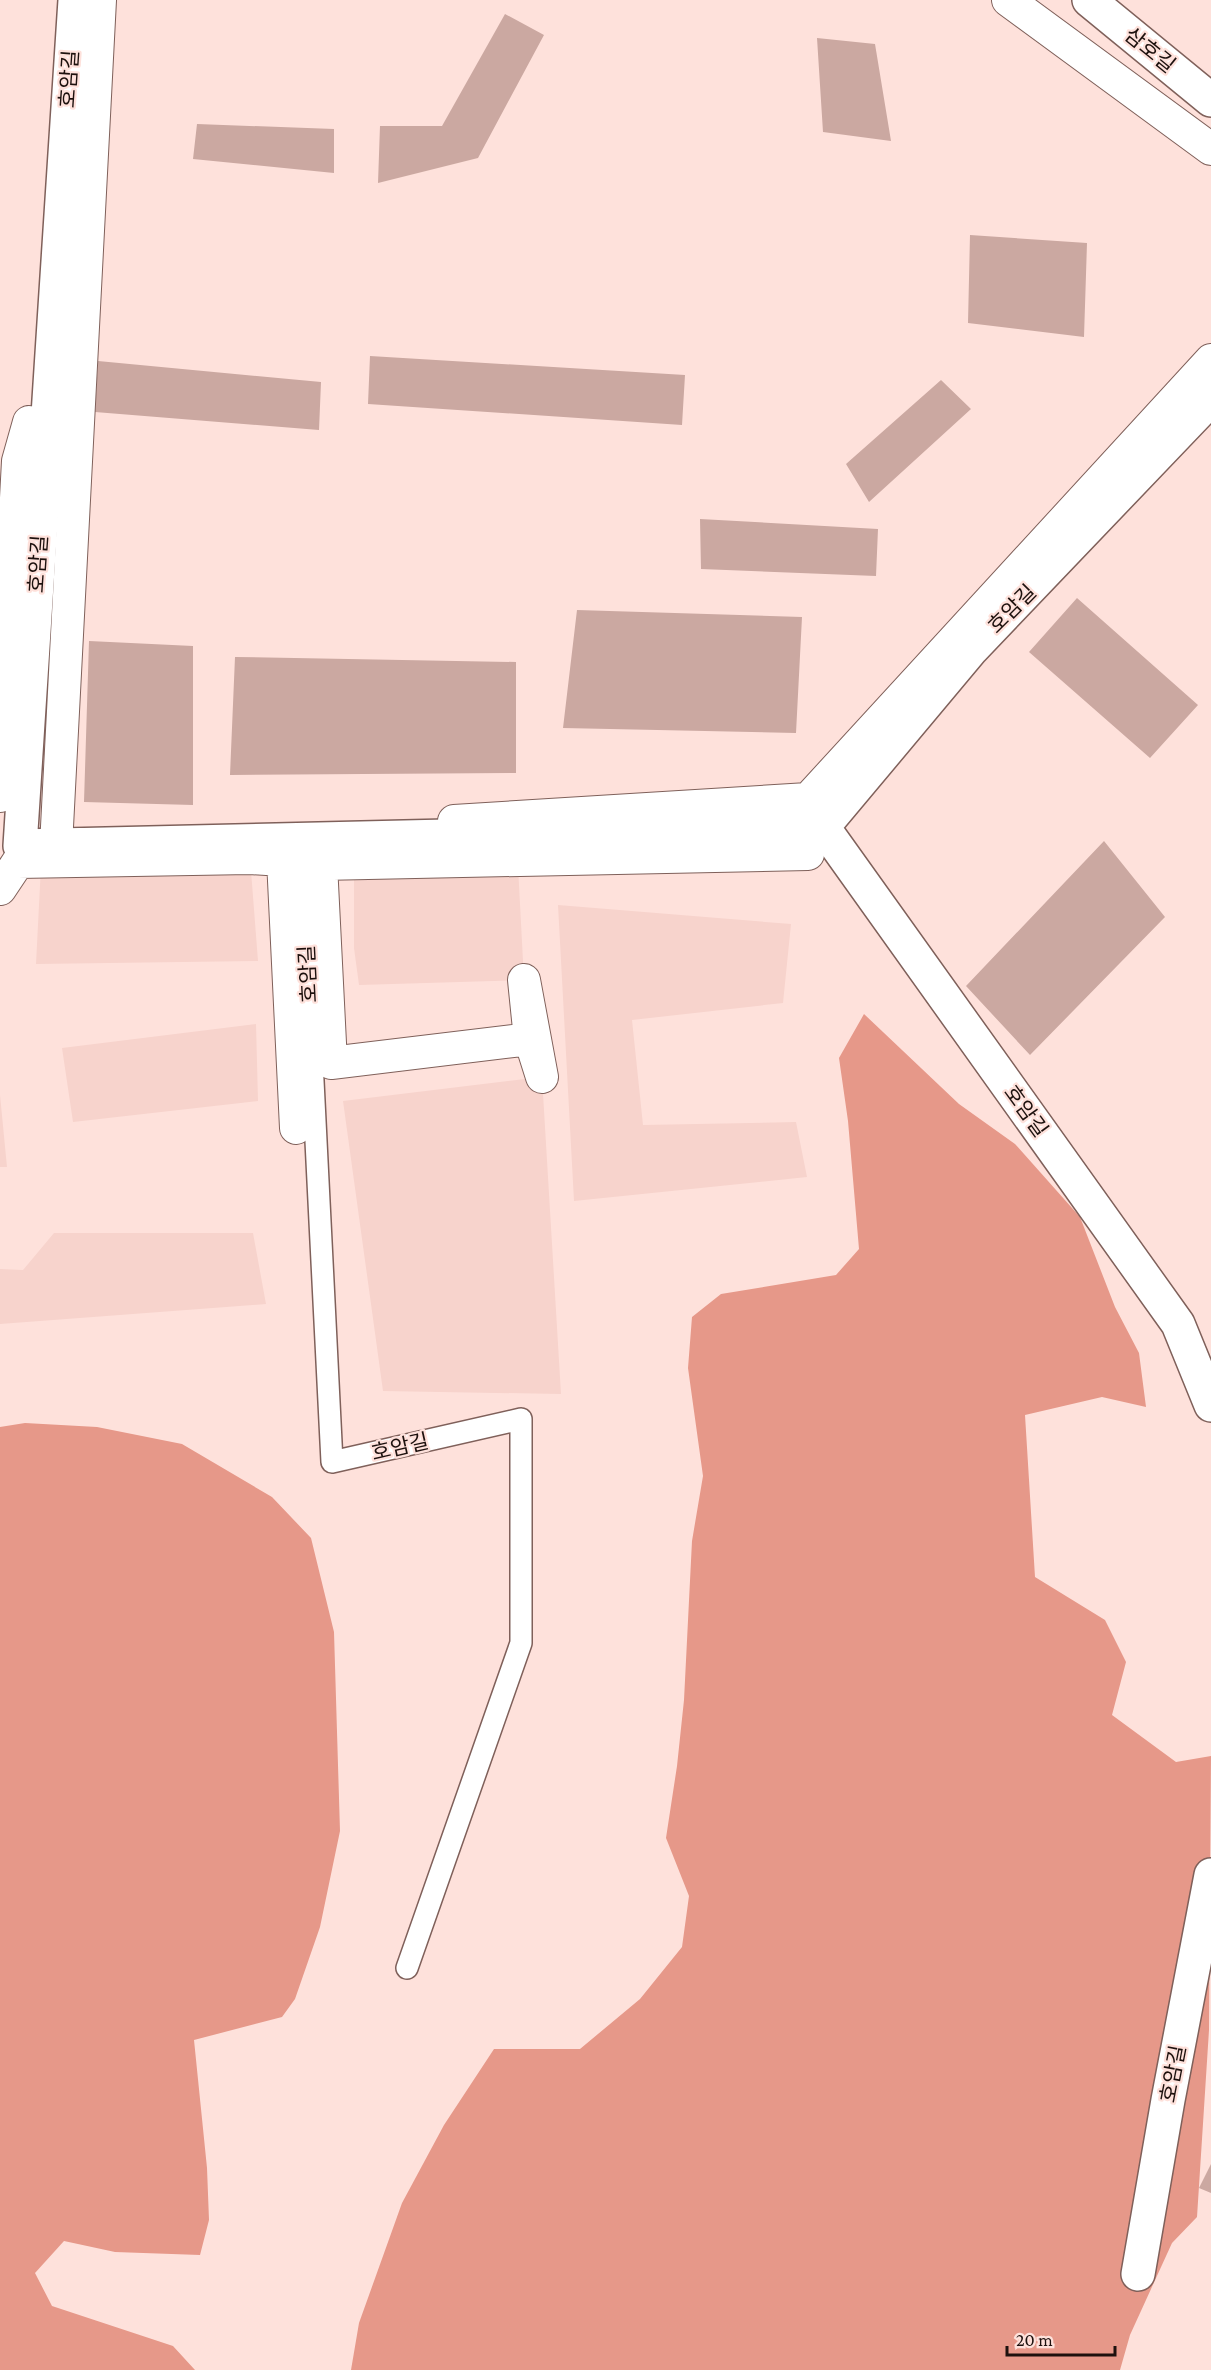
<svg xmlns="http://www.w3.org/2000/svg" width="1211" height="2370" viewBox="0 0 1211 2370" font-family="'Crimson Pro','Noto Sans KR',serif">
<style>
.built{fill:#f7d3cc}
.forest{fill:#e69889}
.building{fill:#cba8a1}
.lines{fill:none;stroke-linecap:round;stroke-linejoin:round}
.service-casing{stroke:#7f605a;stroke-width:24}
.pedestrian-casing{stroke:#7f605a;stroke-width:34}
.minor-casing{stroke:#7f605a;stroke-width:36}
.tertiary-casing{stroke:#7f605a;stroke-width:36}
.service{stroke:#fff;stroke-width:21}
.pedestrian{stroke:#fff;stroke-width:32}
.minor{stroke:#fff;stroke-width:33}
.tertiary{stroke:#fff;stroke-width:33}
.labels{text-anchor:middle;stroke-width:4.5;stroke-linejoin:round;paint-order:stroke}
.street-label{font-size:21px;fill:#1d110e;stroke:#fee1db}
</style>
<rect width="100%" height="100%" fill="#fee1db"/>
<path class="built" d="M250,858L258,961L36,964L41,866Z
M518,866L524,980L359,985L354,948V874Z
M558,905L791,924L783,1003L632,1020L643,1125L796,1122L807,1177L574,1201Z
M256,1024L258,1101L73,1122L62,1048Z
M542,1077L561,1394L383,1391L343,1101Z
M0,1095L7,1167H0Z
M54,1233H253L266,1304L0,1324V1269L23,1270Z"/>
<path class="forest" d="M864,1014L959,1104L1015,1144L1080,1217L1115,1307L1139,1353L1146,1407L1102,1397L1025,1415L1035,1577L1105,1620L1126,1662L1112,1715L1176,1762L1211,1756L1209,2030L1197,2217L1172,2243L1130,2335L1120,2370H351L359,2323L402,2203L444,2125L494,2049H580L640,1999L682,1947L689,1896L666,1838L677,1766L684,1700L692,1541L703,1476L688,1368L692,1317L721,1294L836,1275L859,1249L848,1121L839,1058Z
M25,1423L97,1427L182,1444L272,1497L311,1538L334,1632L340,1831L320,1927L295,1999L282,2017L194,2040L207,2168L209,2220L200,2255L115,2252L64,2241L35,2273L52,2306L173,2346L195,2370H0V1427Z"/>
<path class="building" d="M505,14L544,35L478,158L378,183L380,126H442Z
M817,38L875,44L891,141L823,132Z
M197,124L334,129V173L193,159Z
M970,235L1087,243L1084,337L968,323Z
M370,356L685,375L682,425L368,404Z
M98,361L321,382L319,430L95,412Z
M941,380L971,409L869,502L846,464Z
M700,519L878,529L876,576L701,569Z
M1077,598L1198,705L1150,758L1029,652Z
M577,610L802,617L796,733L563,728Z
M89,641L193,646V805L84,802Z
M235,657L516,662V773L230,775Z
M1104,841L1165,917L1030,1055L966,986Z
M1211,2164V2193L1199,2188Z"/>
<g class="lines">
<defs>
<path id="service" d="M301,840L332,1462L521,1419V1643L407,1968"/>
<path id="pedestrian" d="M1008,0L1211,149
M0,796L18,461L29,422
M454,821L808,799L1211,360
M81,844L56,846L100,0
M0,889L18,862L250,858L283,860L296,1128
M530,1039L524,980L542,1077L530,1039L331,1063L321,864L808,854"/>
<path id="minor" d="M75,0L20,846L823,827L972,649L1211,399
M823,827L1178,1324L1211,1405
M1138,2274L1168,2100L1211,1875"/>
<path id="tertiary" d="M1089,0L1211,100"/>
</defs>
<use href="#service" class="service-casing"/>
<use href="#pedestrian" class="pedestrian-casing"/>
<use href="#minor" class="minor-casing"/>
<use href="#tertiary" class="tertiary-casing"/>
<use href="#service" class="service"/>
<use href="#pedestrian" class="pedestrian"/>
<use href="#minor" class="minor"/>
<use href="#tertiary" class="tertiary"/>
</g>
<g class="labels">
<g class="street-label">
<text transform="translate(1150 50) rotate(39)" y="7">삼호길</text>
<text transform="translate(69 79) rotate(-86)" y="7">호암길</text>
<text transform="translate(38 564) rotate(-86)" y="7">호암길</text>
<text transform="translate(1012 609) rotate(-45)" y="7">호암길</text>
<text transform="translate(308 974) rotate(-93)" y="7">호암길</text>
<text transform="translate(1026 1111) rotate(54)" y="7">호암길</text>
<text transform="translate(400 1447) rotate(-13)" y="7">호암길</text>
<text transform="translate(1173 2074) rotate(-79)" y="7">호암길</text>
</g>
</g>
<path d="M1007 2346v9h108v-9" fill="none" stroke="#1d110e" stroke-width="3"/>
<text x="1016" y="2346" font-size="18" fill="#1d110e" stroke="#fee1db" stroke-width="4.5" paint-order="stroke">20 m</text>
</svg>
